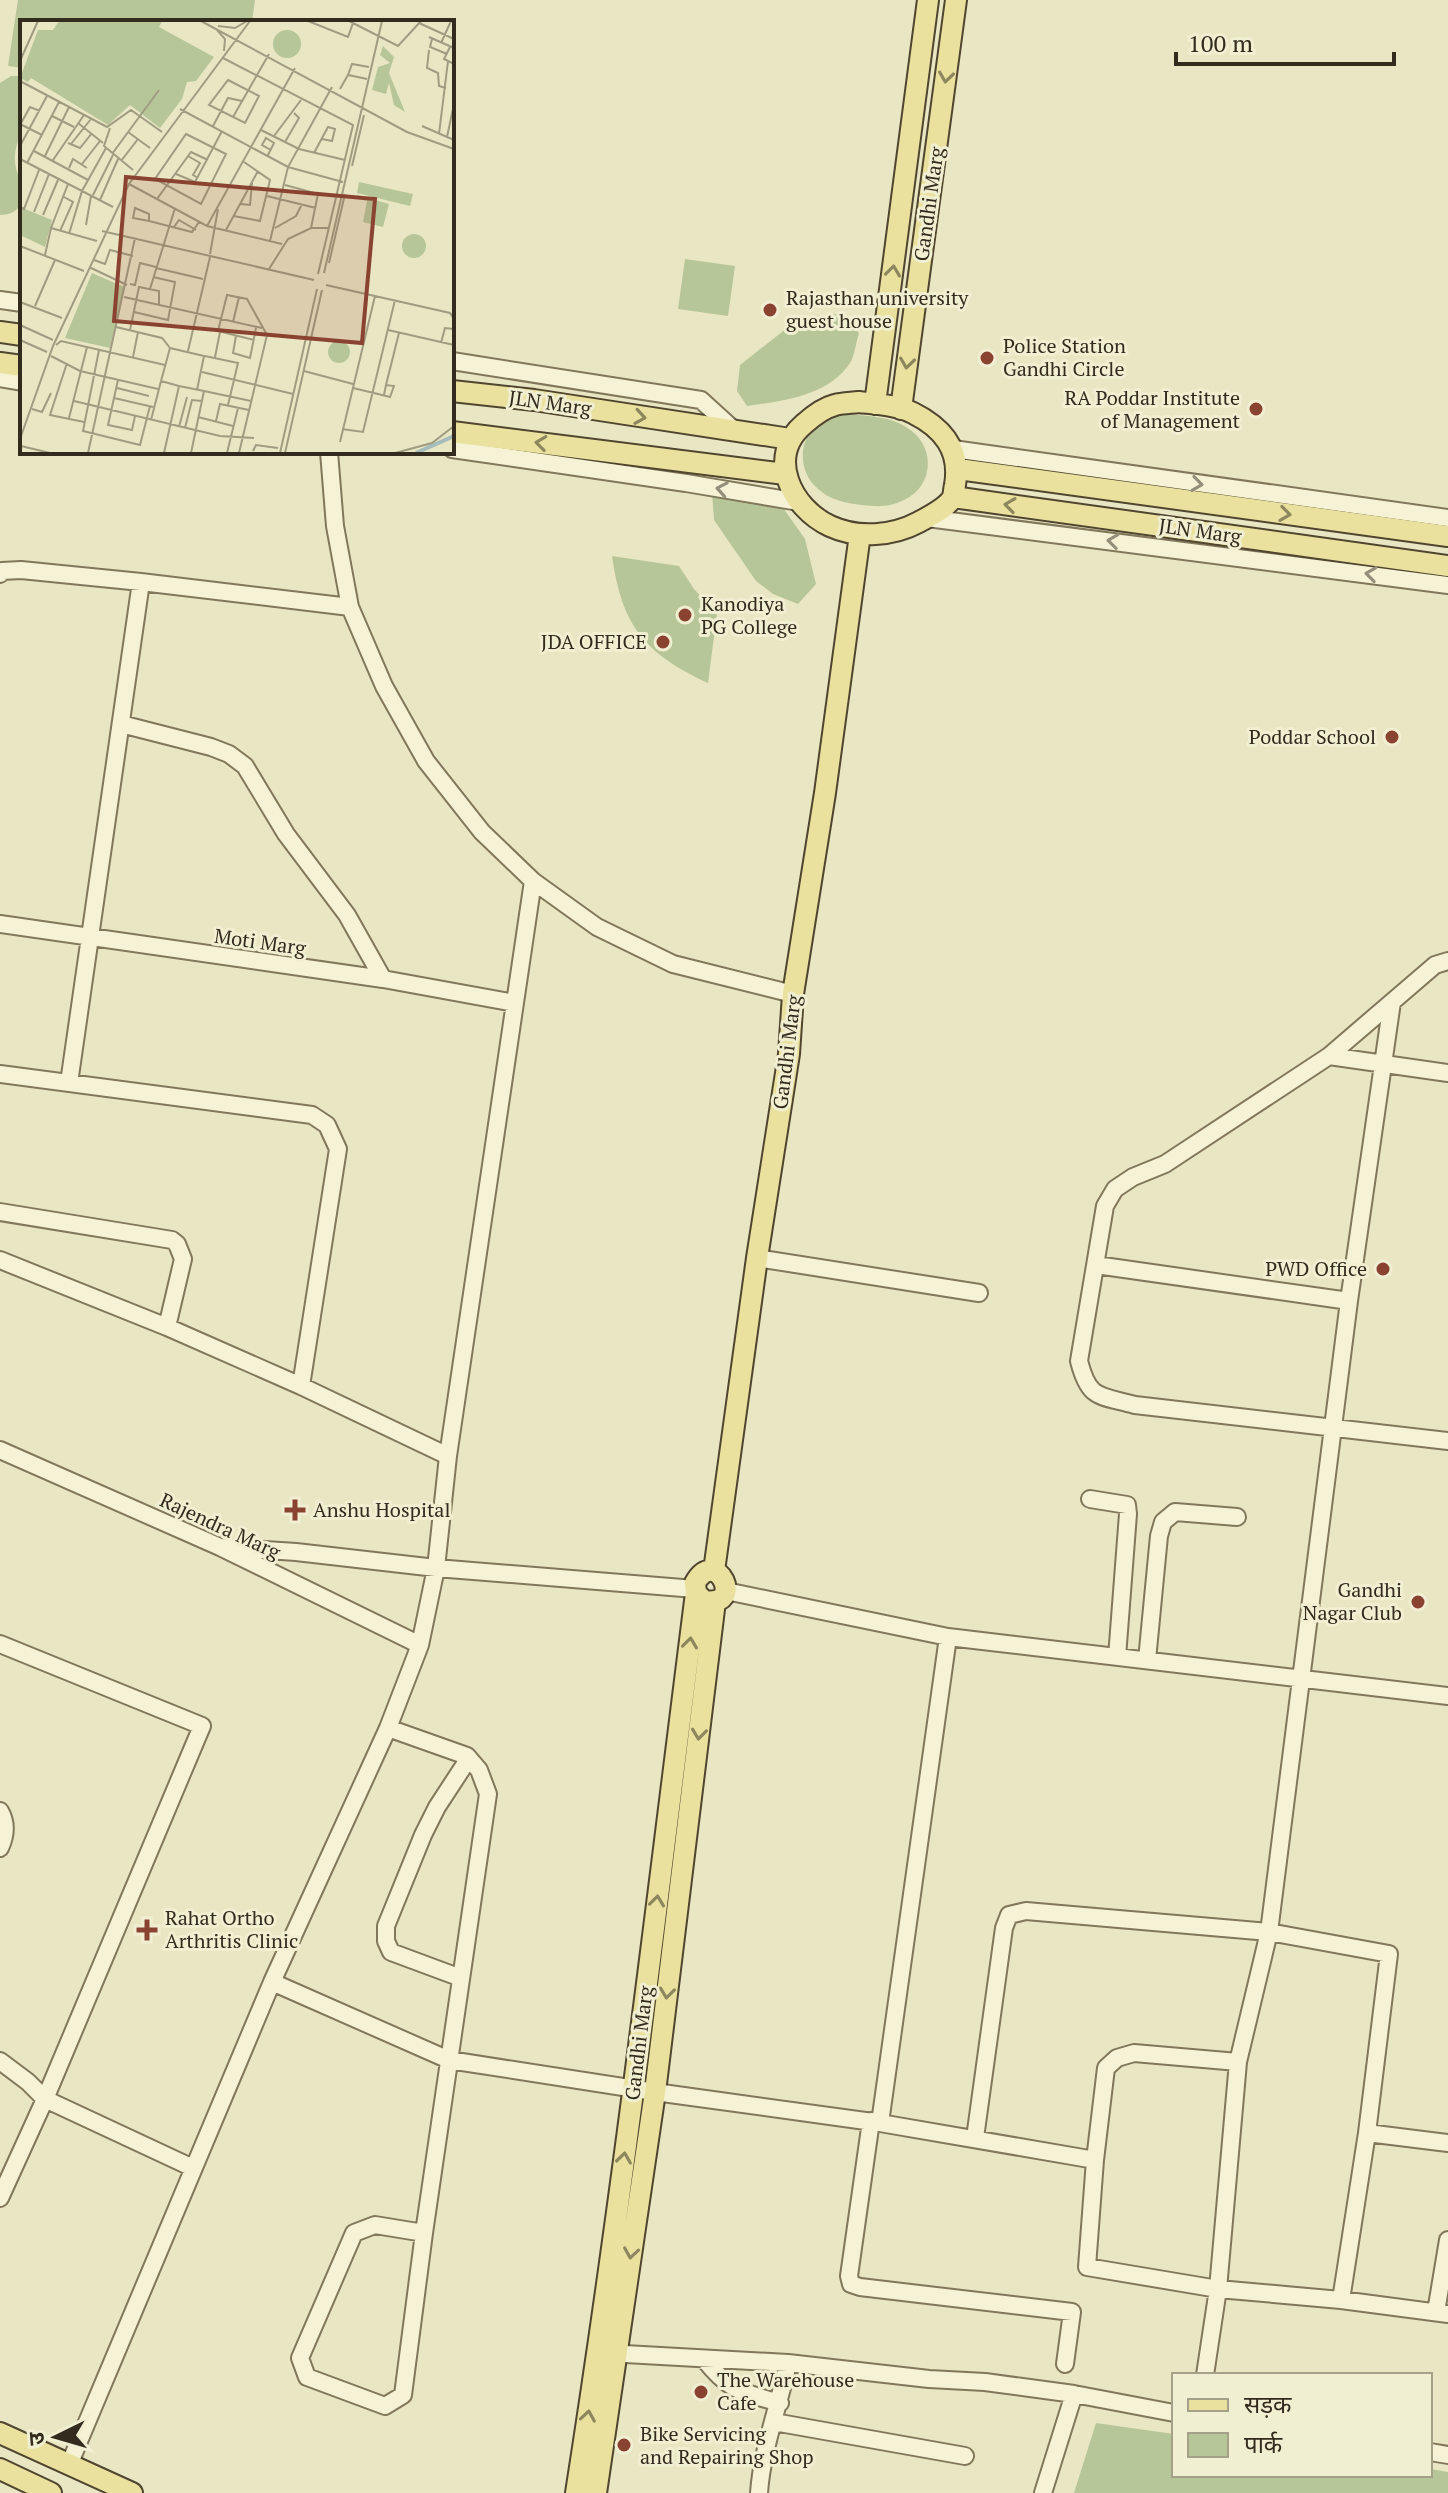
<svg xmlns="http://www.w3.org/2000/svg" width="1448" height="2493" viewBox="0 0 1448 2493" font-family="'PT Serif','Noto Sans Devanagari',serif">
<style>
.green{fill:#b7c698}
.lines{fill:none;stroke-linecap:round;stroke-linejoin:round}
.minor-casing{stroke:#81775b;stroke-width:20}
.major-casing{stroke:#50452f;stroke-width:24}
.minor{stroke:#f5f2d5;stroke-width:16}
.major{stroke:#e9e19d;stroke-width:20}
.oneway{stroke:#8e865e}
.oneway2{stroke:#948f7a}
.poi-dot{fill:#8b4331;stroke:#f1efd1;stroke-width:3}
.labels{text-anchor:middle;stroke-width:6;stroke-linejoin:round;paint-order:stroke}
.street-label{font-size:20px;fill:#332c1e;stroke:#f1efd1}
.poi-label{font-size:20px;fill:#332c1e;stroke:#f1efd1;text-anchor:start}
.inset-river{fill:none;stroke:#a4bcba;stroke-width:4}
.inset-road{fill:none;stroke:#a09c81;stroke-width:2}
.view{fill:#8b4331;fill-opacity:0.15;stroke:#8b4331;stroke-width:4}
.inset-edge{fill:none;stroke:#332c1e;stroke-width:4}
</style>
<rect width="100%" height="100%" fill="#e9e6c3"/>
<path class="green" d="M18,0H255L252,22H22V68L8,66Z
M11,76H22C22,90 26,119 21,132C18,143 14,149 15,162C16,175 27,191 21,204C17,212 8,215 0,215V83Z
M685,259L735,266L728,316L678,309Z
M838,314L859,333C856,342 855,355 850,363C828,396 783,401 747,406L737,391L740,365L801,317Z
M847,414C866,416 889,416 906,427C936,444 935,486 904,500C890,507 877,507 862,505C846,503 829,500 817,488C794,467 800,430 828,417C833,415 841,415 847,414Z
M712,493L781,505L805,539L816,584L798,604L773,594L756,581L714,520Z
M612,556L679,566L694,589L717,614L708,683C644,653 622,626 612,556Z
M1096,2423L1174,2434V2475H1430V2469L1448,2472V2493H1074Z"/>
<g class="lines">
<defs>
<path id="minor" d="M0,300L22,303
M452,361L701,400L735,431
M0,378L22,382
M452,449L686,483L799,502
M953,449L1448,518
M329,452L335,526L350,607L384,686L426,761L482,832L533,881L597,927L673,964L793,994
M927,518L1448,585
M0,574L2,571L21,570L141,582L350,607
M121,724L211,747L229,754L245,766L286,834L347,915L383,979
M0,924L383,979L515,1003
M1448,961L1435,965L1329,1056L1165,1164L1133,1177L1115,1189L1105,1206L1079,1361C1089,1400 1099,1395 1135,1405L1448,1441
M1329,1056L1448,1073
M0,1074L312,1115L327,1125L338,1149L301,1386
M69,1083L141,582
M0,1212L172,1240L177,1244L183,1259L167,1327
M757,1258L979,1293
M0,1260L167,1327L301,1386L448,1456
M1096,1265L1349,1301
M0,1450L220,1547L420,1645
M1090,1499L1127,1505L1128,1514L1117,1657
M220,1547L296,1552L436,1568L695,1589
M726,1591L948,1637L1448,1696
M0,1644L202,1726L45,2099L0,2198
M1147,1660L1159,1536L1163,1522L1175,1512L1237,1517
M388,1728L467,1756L479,1770L488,1794L424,2233L375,2225L354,2233L300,2358L307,2377L385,2406L403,2395L424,2233
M0,1811C7,1823 6,1835 0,1848
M461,1978L391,1952L386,1941V1926L423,1835L437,1807L469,1758
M272,1982L449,2060L655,2092L880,2123L1095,2160
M0,2061L28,2082L45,2099L193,2168
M1238,2062L1134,2053L1117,2058L1106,2068L1095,2160L1087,2267L1218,2289L1341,2300L1448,2314
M871,2121L849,2276L851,2284L860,2287L1072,2312L1065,2364
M880,2123L948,1637
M1367,2133L1448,2143
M975,2138L1004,1928L1009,1915L1026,1911L1269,1932L1389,1954L1367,2133L1341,2300
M1436,2312L1448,2240
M607,2353L788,2363L929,2379L985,2382L1074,2394L1174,2413
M704,2359C730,2392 742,2392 780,2403
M1205,2375L1218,2289L1238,2062L1269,1932L1349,1301L1392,1002
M774,2422L965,2456
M1430,2452L1448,2455
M69,2465L272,1982L388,1728L420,1645L436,1568L448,1456L533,881
M759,2493C762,2449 779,2406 788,2363
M1043,2493L1074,2394"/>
<path id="major" d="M0,332L22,335
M0,363L22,366
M452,391L534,400L790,439
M859,402C876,404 897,405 913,413C943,428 961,450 955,485C954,489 954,493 953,497C947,508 930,516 919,522C893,536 858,539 830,526C791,508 766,456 804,424C813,416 823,408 835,405C842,403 851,403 859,402Z
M875,404L928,0
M901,409L956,0
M452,432L785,474
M958,469L1448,536
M953,497L1448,566
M714,1571L757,1258L789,1054L793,994L825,793L860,534
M0,2433L132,2493
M0,2469L51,2493
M576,2493C623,2194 658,1893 696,1593L695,1583C716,1545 747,1608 704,1601L696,1593
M596,2493L655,2092L715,1601"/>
</defs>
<use href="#minor" class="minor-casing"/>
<use href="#major" class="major-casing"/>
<use href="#minor" class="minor"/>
<use href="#major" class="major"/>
</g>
<defs><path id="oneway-chevron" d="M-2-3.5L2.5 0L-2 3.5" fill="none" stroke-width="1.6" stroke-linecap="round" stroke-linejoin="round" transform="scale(2)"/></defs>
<g class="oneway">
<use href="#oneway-chevron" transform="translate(946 77) rotate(98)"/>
<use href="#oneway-chevron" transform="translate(893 271) rotate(-83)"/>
<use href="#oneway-chevron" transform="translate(907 363) rotate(98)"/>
<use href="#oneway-chevron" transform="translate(640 417) rotate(9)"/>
<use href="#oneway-chevron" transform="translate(541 443) rotate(-173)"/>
<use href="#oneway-chevron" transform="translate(1010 505) rotate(-172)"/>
<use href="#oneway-chevron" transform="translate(1285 514) rotate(8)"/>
<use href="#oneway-chevron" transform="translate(690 1643) rotate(-83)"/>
<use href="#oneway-chevron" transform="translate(699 1734) rotate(97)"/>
<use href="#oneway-chevron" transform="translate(657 1901) rotate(-83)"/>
<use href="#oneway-chevron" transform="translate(667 1993) rotate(97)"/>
<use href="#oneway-chevron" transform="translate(624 2158) rotate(-82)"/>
<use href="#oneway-chevron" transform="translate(631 2253) rotate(99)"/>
<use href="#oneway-chevron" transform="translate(588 2416) rotate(-81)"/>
</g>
<g class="oneway2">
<use href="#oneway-chevron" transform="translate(1197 484) rotate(8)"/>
<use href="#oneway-chevron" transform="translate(722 489) rotate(-170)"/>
<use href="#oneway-chevron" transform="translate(1113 541) rotate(-173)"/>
<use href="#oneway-chevron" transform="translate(1371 574) rotate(-172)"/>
</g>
<g class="poi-dot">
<circle cx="770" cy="310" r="8"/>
<circle cx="987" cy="358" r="8"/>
<circle cx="1256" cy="409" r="8"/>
<circle cx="685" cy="615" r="8"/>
<circle cx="663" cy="642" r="8"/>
<circle cx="1392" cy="737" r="8"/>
<circle cx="1383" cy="1269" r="8"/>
<path d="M291 1498h8v8h8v8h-8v8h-8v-8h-8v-8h8z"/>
<circle cx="1418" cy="1602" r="8"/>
<path d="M143 1918h8v8h8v8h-8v8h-8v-8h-8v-8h8z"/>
<circle cx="701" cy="2392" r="8"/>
<circle cx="624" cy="2445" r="8"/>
</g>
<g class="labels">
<g class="street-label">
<text transform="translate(929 204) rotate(-82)" y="7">Gandhi Marg</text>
<text transform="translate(550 403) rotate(8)" y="7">JLN Marg</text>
<text transform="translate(1200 531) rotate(8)" y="7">JLN Marg</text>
<text transform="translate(260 942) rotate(8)" y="7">Moti Marg</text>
<text transform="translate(787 1052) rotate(-83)" y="7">Gandhi Marg</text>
<text transform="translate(220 1526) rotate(25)" y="7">Rajendra Marg</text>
<text transform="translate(639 2043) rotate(-83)" y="7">Gandhi Marg</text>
</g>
<g class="poi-label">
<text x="786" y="305">Rajasthan university<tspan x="786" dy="23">guest house</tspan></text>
<text x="1003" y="353">Police Station<tspan x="1003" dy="23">Gandhi Circle</tspan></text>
<text x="1240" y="405" text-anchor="end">RA Poddar Institute<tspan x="1240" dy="23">of Management</tspan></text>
<text x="701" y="611">Kanodiya<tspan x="701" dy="23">PG College</tspan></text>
<text x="647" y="649" text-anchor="end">JDA OFFICE</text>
<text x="1376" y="744" text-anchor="end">Poddar School</text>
<text x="1367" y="1276" text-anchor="end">PWD Office</text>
<text x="313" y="1517">Anshu Hospital</text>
<text x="1402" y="1597" text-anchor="end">Gandhi<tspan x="1402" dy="23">Nagar Club</tspan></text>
<text x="165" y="1925">Rahat Ortho<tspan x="165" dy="23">Arthritis Clinic</tspan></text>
<text x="717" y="2387">The Warehouse<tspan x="717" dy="23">Cafe</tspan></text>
<text x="640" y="2441">Bike Servicing<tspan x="640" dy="23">and Repairing Shop</tspan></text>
</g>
</g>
<g transform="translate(20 20)">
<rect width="434" height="434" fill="#e9e6c3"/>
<path d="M39,1H142L139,7L194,37L176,61L167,62L162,79L140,108L110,85L88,105L11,58L8,62L0,58L18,10H33ZM253 24a14 14 0 1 1 28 0a14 14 0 1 1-28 0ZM363,26L374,37L369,53L385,92L374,85L369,63L366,74L352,70L358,47L370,43L360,35ZM339,162L393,174L390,186L337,173ZM338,175L369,184L363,207L343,202L347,181L334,178ZM0,187L32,200L25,227L0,215ZM382 226a12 12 0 1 1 24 0a12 12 0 1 1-24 0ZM72,253L104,267L90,328L45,318ZM308 332a11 11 0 1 1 22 0a11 11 0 1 1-22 0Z" fill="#b7c698"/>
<path class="inset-river" d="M396,433L434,416"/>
<path class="inset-road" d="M181,1L387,112L434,129M288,1L328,17L333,3M329,1L378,26L401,1M399,3L434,19M198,6L215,8L227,1M197,10L205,19L204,31M409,17L434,28M412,19L410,27L427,34M421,23L431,1M430,27L424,39L434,44M409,30L407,48L418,53L419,66L426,68M203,38L333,105L298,254M0,41L18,1M328,55L332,44L349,47M208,60L239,76L225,103L189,85ZM0,61L87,107L111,90L142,112M320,69L328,55L347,59M160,89L268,147L323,162M32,96L54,107M213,97L249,34M58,103L83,123M0,104L22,115M0,105L10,87L20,91M193,106L208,78L222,81M402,106L434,120M90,108L84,126L113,150M241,110L279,129L325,140M108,112L130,128M166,114L206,134L181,184L135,159ZM419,114L428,41M254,116L281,80M427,117L434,84M265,122L279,98L274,93M48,123L60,128L72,113M51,124L71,99M0,126L27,76M14,131L68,160M294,133L308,107L315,109L312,121L302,119M92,134L139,70M248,135L254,123L246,118L242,125L251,130M25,136L49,87M168,136L180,143L173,155L178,158M0,139L93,187M33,140L64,95M101,141L118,119M7,143L39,82M62,144L80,121M332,146L344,95M49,148L53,139L67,148M156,154L175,162L202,111M109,164L187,206L262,224M265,165L298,174L291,208M73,175L93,135M247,176L296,188M137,179L171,132L188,140M80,180L98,139M221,184L230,185L232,163M0,187L4,189L19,150M14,192L29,154M23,195L38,160M214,196L240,201L250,160L224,142M129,201L113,198L115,188L129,194V201L172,212L179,202M66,205L71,176M187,206L275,48M154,207L159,200L176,210M31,208L48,164M255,208L276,196L282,184M206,210L238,151M40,211L53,182L44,177M82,211L294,260M49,214L62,171L86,128M250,221L268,147L312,67M0,226L64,251M190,234L198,189M25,235L31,208L77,221M74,240L85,244L90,230L113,236M309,243L325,174M69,247L107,265M136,248L183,259M249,249L268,219L291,208H308M304,253L362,1M110,264L115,265L120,243L136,247M306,265L430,293L434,299M130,269L155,188M104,277L242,308M0,282L42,298M15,286L35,240M114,292L148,300L155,262L133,257M213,302L219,277M0,305L33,320M96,307L142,318L150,328M110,310L119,267L139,271V284M368,310L434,325M216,316L213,333L230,338L236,308M0,320L27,332M421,323L425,308L434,309M36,325L41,321L145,345M79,330L63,411L120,425L130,386M168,331L190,237M31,336L60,351L138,369M185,336L218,343L208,385M113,337L118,312M195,337L200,312M47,343L30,395L64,402M284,351L333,364M182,352L273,374M98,360L88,405L112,410L115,396M366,365L379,313M97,368L129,376M333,368L358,374L370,377L374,366L366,365L364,375M177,370L184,336L150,328L141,361L159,366L184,371L231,381M94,378L133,387M54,381L200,416L234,418M12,389L22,392L31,373M178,397L213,406M49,398L67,327M131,400L141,361M196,401L200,384L229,390M159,407L167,377M165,408L172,380L182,381M322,409L343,412L375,280M0,419L33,326L109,164L230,1M320,422L355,276M1,426L30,433M233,431L236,425L258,428M68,433L115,218M144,433L159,366M171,433L184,371M207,433L218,388M219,433L247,315L227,279L207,275L198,311L234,320M260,433L297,269M265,433L302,270M375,433L412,423L434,406"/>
<path class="view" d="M106,157L355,179L342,323L94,301Z"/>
<rect width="434" height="434" class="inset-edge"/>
</g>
<rect x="1172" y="2373" width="260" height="104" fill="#f1efd1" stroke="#a5a189" stroke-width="2"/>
<rect x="1188" y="2399" width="40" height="12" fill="#e9e19d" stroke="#a5a189" stroke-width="2"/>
<text x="1244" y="2413" font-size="24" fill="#332c1e">सड़क</text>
<rect x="1188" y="2433" width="40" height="24" fill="#b7c698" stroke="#a5a189" stroke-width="2"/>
<text x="1244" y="2453" font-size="24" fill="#332c1e">पार्क</text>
<g transform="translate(56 2437) rotate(265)" stroke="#f1efd1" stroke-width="6" paint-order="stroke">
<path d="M0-6L14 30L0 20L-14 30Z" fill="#332c1e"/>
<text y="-12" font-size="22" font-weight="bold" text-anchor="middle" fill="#332c1e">उ</text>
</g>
<path d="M1176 52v12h218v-12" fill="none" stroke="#332c1e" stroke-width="4"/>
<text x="1188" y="52" font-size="24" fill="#332c1e" stroke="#f1efd1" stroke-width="6" paint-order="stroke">100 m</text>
</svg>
